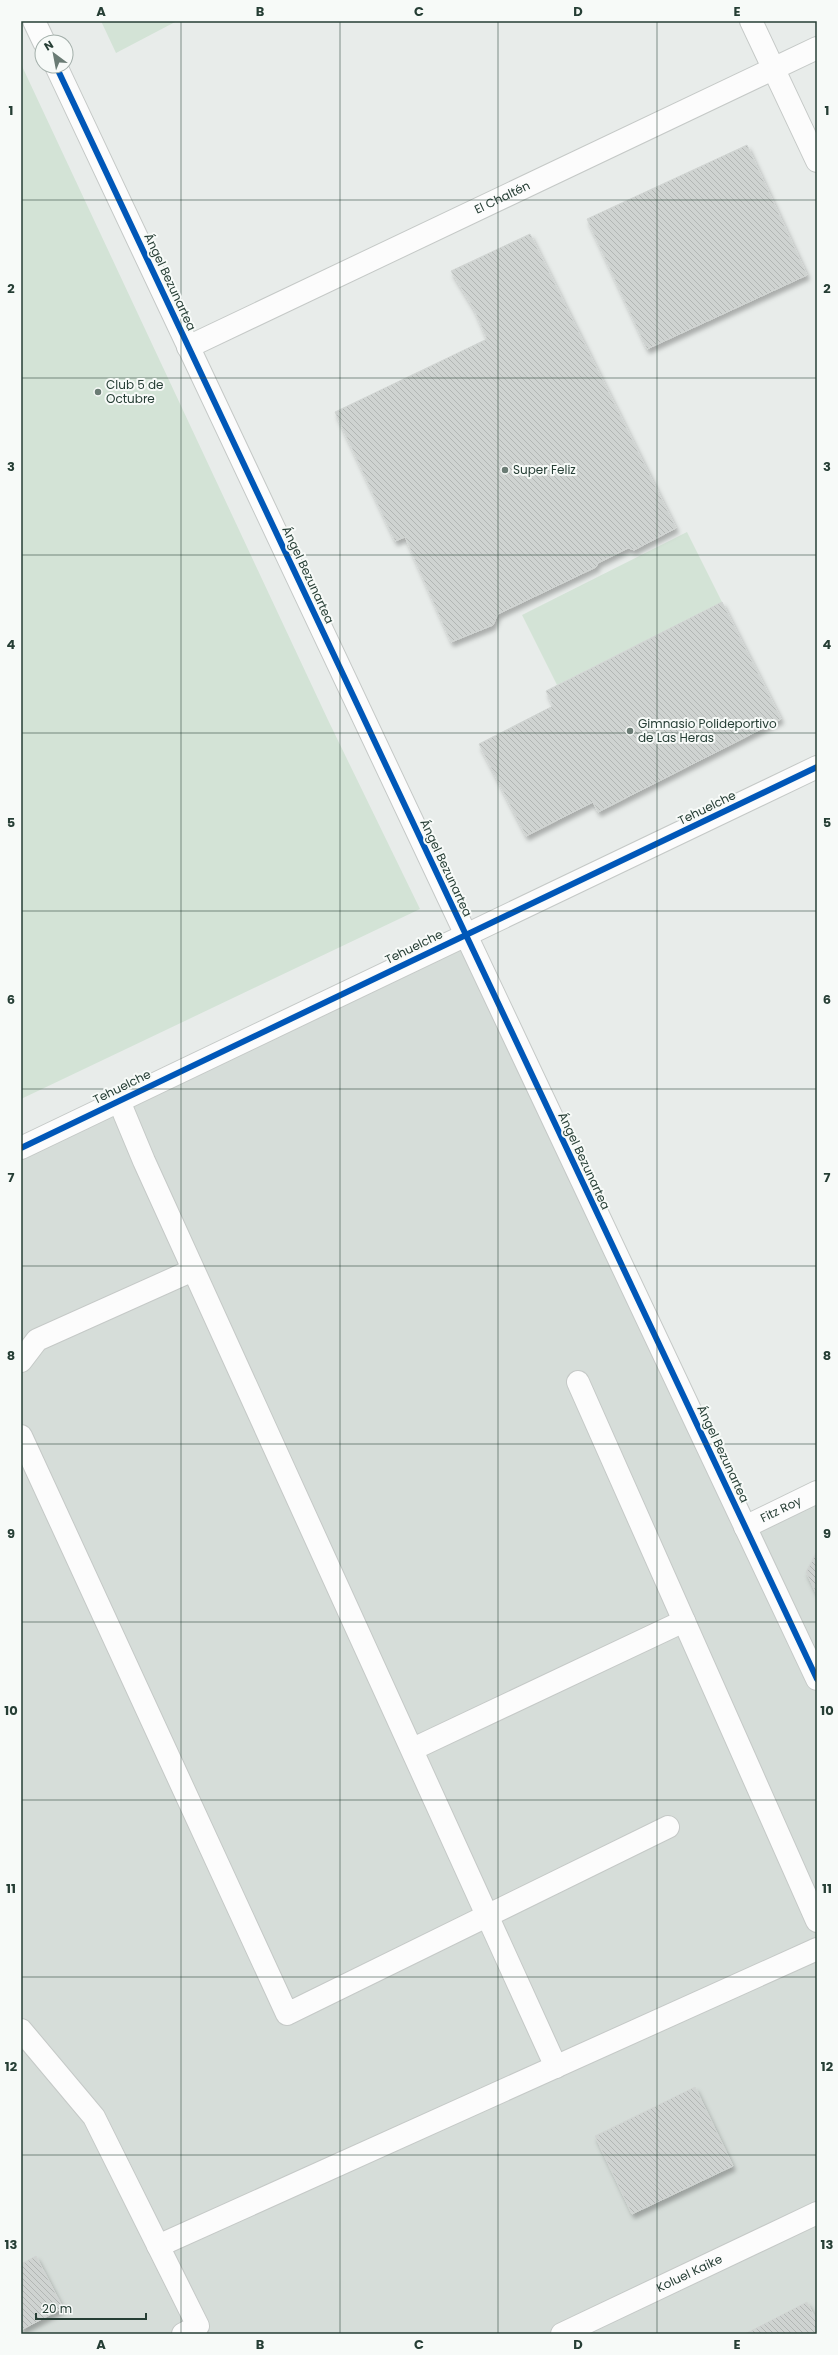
<svg xmlns="http://www.w3.org/2000/svg" width="838" height="2355" viewBox="0 0 838 2355" font-family="Poppins,sans-serif">
<style>
.built{fill:#d6ddd9}
.park{fill:#d3e3d6}
.building{fill:url(#building-back-hatch);stroke:#d1d5d3;filter:url(#shadow)}
.lines{fill:none;stroke-linecap:round;stroke-linejoin:round}
.minor-casing{stroke:#c5c9c7;stroke-width:24}
.minor{stroke:#fcfcfc;stroke-width:22}
.cycleway-casing{stroke:#f7faf8;stroke-width:8}
.cycleway{stroke:#0057b8;stroke-width:6}
.grid{fill:none;stroke:#263e35;stroke-width:1;stroke-opacity:0.55}
.poi-dot{fill:#6a7b74;stroke:#f7faf8;stroke-width:1.5}
.labels{text-anchor:middle;stroke-width:4;stroke-linejoin:round;paint-order:stroke}
.street-label{font-size:12px;fill:#263e35;stroke:#f7faf8}
.poi-label{font-size:12px;fill:#263e35;stroke:#f7faf8;text-anchor:start}
.neatline{fill:none;stroke:#263e35;stroke-width:1.5}
.grid-label{font-size:13px;text-anchor:middle;font-weight:bold;fill:#263e35}
</style>
<defs>
<pattern id="building-back-hatch" width="6" height="6" patternUnits="userSpaceOnUse"><rect width="6" height="6" fill="#cfd3d1"/><path d="M-1 5l2 2M0 0l6 6M5-1l2 2" fill="none" stroke="#b2b6b4"/></pattern>
<filter id="shadow"><feDropShadow dx="2.5" dy="4.5" stdDeviation="2" flood-color="#0004"/></filter>
</defs>
<rect width="100%" height="100%" fill="#e8ecea"/>
<path class="built" d="M466,935L745,1526L817,1492V2334H21V1148Z"/>
<path class="park" d="M101,21H177L116,53Z
M21,64L328,720L420,909L21,1099Z
M687,532L722,602L557,685L522,615Z"/>
<path class="building" d="M747,145L807,275L647,349L587,219Z
M530,234L676,528L634,550L628,548L598,563L596,567L498,614L493,625L451,642L405,537L395,541L335,412L487,339L474,309L451,271Z
M722,602L781,719L598,812L593,802L526,836L479,744L553,706L546,691Z
M817,1551V1595L806,1572Z
M695,2087L733,2166L632,2214L595,2136Z
M36,2256L63,2308L21,2330V2264Z
M807,2302L817,2321V2334H745Z"/>
<g class="lines">
<defs>
<g id="minor">
<path d="M34,21L44,42"/>
<path d="M751,21L817,161"/>
<path d="M56,66L817,1679"/>
<path id="s1" d="M188,347L817,48"/>
<path d="M119,1101L144,1161L556,2067"/>
<path d="M21,1148L817,767"/>
<path d="M21,1361L37,1340L193,1270"/>
<path d="M578,1382L817,1921"/>
<path d="M21,1436L287,2014L668,1827"/>
<path id="s2" d="M745,1527L817,1492"/>
<path d="M413,1749L684,1621"/>
<path d="M21,2030L94,2117L198,2326L183,2334"/>
<path d="M158,2246L817,1949"/>
<path id="s3" d="M562,2334L817,2213"/>
</g>
</defs>
<use href="#minor" class="minor-casing"/>
<use href="#minor" class="minor"/>
<defs>
<path id="cycleway" d="M56,66L817,1679
M21,1148L817,767"/>
</defs>
<use href="#cycleway" class="cycleway-casing"/>
<use href="#cycleway" class="cycleway"/>
</g>
<path class="grid" d="M181,21V2334M340,21V2334M498,21V2334M657,21V2334M21,200H817M21,378H817M21,555H817M21,733H817M21,911H817M21,1089H817M21,1266H817M21,1444H817M21,1622H817M21,1800H817M21,1977H817M21,2155H817"/>
<g class="poi-dot">
<circle cx="98" cy="392" r="4"/>
<circle cx="505" cy="470" r="4"/>
<circle cx="630" cy="731" r="4"/>
</g>
<g class="labels">
<g class="street-label">
<text dy="4" stroke="none"><textPath href="#s1" startOffset="348">El Chaltén</textPath></text>
<text transform="translate(170 282) rotate(65)" y="4">Ángel Bezunartea</text>
<text transform="translate(308 575) rotate(65)" y="4">Ángel Bezunartea</text>
<text transform="translate(707 808) rotate(-26)" y="4">Tehuelche</text>
<text transform="translate(446 868) rotate(65)" y="4">Ángel Bezunartea</text>
<text transform="translate(414 947) rotate(-26)" y="4">Tehuelche</text>
<text transform="translate(122 1087) rotate(-26)" y="4">Tehuelche</text>
<text transform="translate(584 1161) rotate(65)" y="4">Ángel Bezunartea</text>
<text transform="translate(723 1454) rotate(65)" y="4">Ángel Bezunartea</text>
<text dy="4" stroke="none"><textPath href="#s2" startOffset="40">Fitz Roy</textPath></text>
<text dy="4" stroke="none"><textPath href="#s3" startOffset="141">Koluel Kaike</textPath></text>
</g>
<g class="poi-label">
<text x="106" y="389">Club 5 de<tspan x="106" dy="14">Octubre</tspan></text>
<text x="513" y="474">Super Feliz</text>
<text x="638" y="728">Gimnasio Polideportivo<tspan x="638" dy="14">de Las Heras</tspan></text>
</g>
</g>
<rect width="838" height="2355" fill="none" stroke="#f7faf8" stroke-width="44"/>
<g transform="translate(54 54) rotate(328)"><circle r="19" fill="#f7faf8" stroke="#a3afaa"/>
<path d="M0-3L7 15L0 10L-7 15Z" fill="#6a7b74"/>
<text y="-6" font-size="11" font-weight="bold" text-anchor="middle" fill="#263e35">N</text>
</g>
<path d="M36 2313v6h110v-6" fill="none" stroke="#263e35" stroke-width="2"/>
<text x="42" y="2313" font-size="12" fill="#263e35" stroke="#f7faf8" stroke-width="3" paint-order="stroke">20 m</text>
<rect x="22" y="22" width="794" height="2311" class="neatline"/>
<g class="grid-label">
<text x="101" y="16">A</text>
<text x="260" y="16">B</text>
<text x="419" y="16">C</text>
<text x="578" y="16">D</text>
<text x="737" y="16">E</text>
<text x="11" y="115">1</text>
<text x="827" y="115">1</text>
<text x="11" y="293">2</text>
<text x="827" y="293">2</text>
<text x="11" y="471">3</text>
<text x="827" y="471">3</text>
<text x="11" y="649">4</text>
<text x="827" y="649">4</text>
<text x="11" y="827">5</text>
<text x="827" y="827">5</text>
<text x="11" y="1004">6</text>
<text x="827" y="1004">6</text>
<text x="11" y="1182">7</text>
<text x="827" y="1182">7</text>
<text x="11" y="1360">8</text>
<text x="827" y="1360">8</text>
<text x="11" y="1538">9</text>
<text x="827" y="1538">9</text>
<text x="11" y="1715">10</text>
<text x="827" y="1715">10</text>
<text x="11" y="1893">11</text>
<text x="827" y="1893">11</text>
<text x="11" y="2071">12</text>
<text x="827" y="2071">12</text>
<text x="11" y="2249">13</text>
<text x="827" y="2249">13</text>
<text x="101" y="2349">A</text>
<text x="260" y="2349">B</text>
<text x="419" y="2349">C</text>
<text x="578" y="2349">D</text>
<text x="737" y="2349">E</text>
</g>
</svg>
